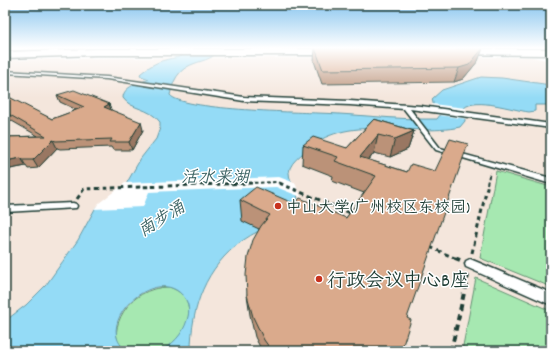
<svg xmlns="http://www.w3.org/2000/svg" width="556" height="356" viewBox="0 0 556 356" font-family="Dekko,'LXGW WenKai TC',sans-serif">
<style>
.built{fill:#f4e6dc}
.green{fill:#a6e8b1;stroke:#629272}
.water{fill:#94dbf6;stroke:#659ca8}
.pier{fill:#fff}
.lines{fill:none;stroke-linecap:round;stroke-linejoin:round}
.service-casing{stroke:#1f3d34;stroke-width:3}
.primary-casing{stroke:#1f3d34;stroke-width:3}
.path-far2{stroke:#1f3d34;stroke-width:2;stroke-dasharray:3.5 2.5;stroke-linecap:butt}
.path-far1{stroke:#1f3d34;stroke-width:3;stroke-dasharray:4.5 3.5;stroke-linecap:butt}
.path{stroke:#1f3d34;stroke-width:4;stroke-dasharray:6 4.5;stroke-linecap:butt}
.service{fill:#fff;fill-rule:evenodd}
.primary{fill:#fff;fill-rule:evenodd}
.wall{fill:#bb9278;stroke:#1f3d34}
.shaded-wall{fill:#997762;stroke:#1f3d34}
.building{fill:#daaa8c;stroke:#1f3d34}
.poi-dot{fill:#c8321e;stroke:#fff;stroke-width:1.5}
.labels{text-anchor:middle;stroke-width:3;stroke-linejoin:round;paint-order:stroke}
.poi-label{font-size:16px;fill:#1f3d34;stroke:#fff;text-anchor:start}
.water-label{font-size:17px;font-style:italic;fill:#3c6464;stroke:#fff}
.near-poi-label{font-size:19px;fill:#1f3d34;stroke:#fff;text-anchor:start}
</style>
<rect width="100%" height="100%" fill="#fff"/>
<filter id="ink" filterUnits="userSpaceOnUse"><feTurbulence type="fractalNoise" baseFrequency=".025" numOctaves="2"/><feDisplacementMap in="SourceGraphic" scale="8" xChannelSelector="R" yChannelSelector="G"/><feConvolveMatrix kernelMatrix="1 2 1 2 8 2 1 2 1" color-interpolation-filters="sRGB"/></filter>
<g filter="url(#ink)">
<path class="built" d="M532,57L551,61V351H5V60L110,58Z"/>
<path class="green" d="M496,171L551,187V287L480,258Z
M476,278L551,311V351H462Z
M169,287C204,299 187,338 162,350C154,354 140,351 132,351C101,351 118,287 169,287Z"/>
<path class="water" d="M190,48H221C209,69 178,53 170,95C181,110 295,112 317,113C357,114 397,120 437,119L440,115L434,107L432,99L442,90L481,77L502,78L551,85V105H535V111L529,112C513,110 476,97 464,108L465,121L460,127C409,138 347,111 304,152C299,157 293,161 290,168C285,181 301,189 297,202C291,208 285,216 277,221C266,228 253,233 242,241C206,267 191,307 191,351H159C172,346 183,334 187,320C190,312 189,303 184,297C157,262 90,324 127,351H5V321L26,305L46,285L78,240L96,207L125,186L141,158L156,139L160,128V122C149,107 131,110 123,98C123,86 140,83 149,79L141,76L140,74C147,68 156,62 165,60C178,56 181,60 190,48Z"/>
<path class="pier" d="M432,104L466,108L467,119L437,115Z
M279,177L295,183L301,197L276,187L149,192L143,207L94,209L99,203L125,183Z"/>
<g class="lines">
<defs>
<path id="service" d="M546,48H550L551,78L549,77Z
M5,71L107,77L244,97L350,101L421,106L551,124V128L410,109L440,148L551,178V184L436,150L404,109L350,105L244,101L107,79L5,73Z
M73,203L76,204L77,206L76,208L5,212V206Z
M470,259L551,293V305L466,267L465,264L466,261Z"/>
<path id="primary" d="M95,49H344L349,52L344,55H95L5,58V52Z
M452,49H551V55L448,54L447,52L448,50Z"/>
</defs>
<use href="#service" class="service-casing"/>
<use href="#primary" class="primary-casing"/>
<path class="path-far2" d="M224,184L277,182L282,184
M487,184L490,172"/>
<path class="path-far1" d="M279,183L353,214
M77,199L84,189L252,183
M430,247L457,259
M472,253L488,183"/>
<path class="path" d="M455,258L460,260
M451,351L468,275"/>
<use href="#service" class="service"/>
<use href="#primary" class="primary"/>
</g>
<path class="wall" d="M315,48H483L478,61L463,79L454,82L322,84L314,61Z
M57,95L109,104L111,110L143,130L132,150H113L111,147L60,149L57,148L38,168L28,169L26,166L5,170V137L38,136L5,117V97L52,119L77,110L60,102Z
M374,119L414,131L408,149L390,157L374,153L369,160L407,172V318L401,351H262L255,337L250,315L247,295L259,229L242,221L240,200L295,204L346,218L364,193L332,181L333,176L302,164L303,145L347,148Z"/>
<path class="shaded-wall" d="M483,48L478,61L463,79L454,82L459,68Z
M109,104L112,112L104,107Z
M141,122L143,130L132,150L129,142Z
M414,131L408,149L390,157L395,139Z
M378,135L374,153L361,170L360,157Z
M53,140L57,148L38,168L33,160Z
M21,158L26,166L5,170V161Z"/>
<path class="building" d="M315,48H483L469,65L459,68L323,70Z
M74,90L109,104L104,107L141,122L129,142H110L112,139L56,141L53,140L33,160H23L21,158L5,161V137L46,136L5,112V97L7,96L52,119L84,107L57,95Z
M374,119L414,131L395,139L378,135L360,157L407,172L411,164L435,171L450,139L468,144L407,318L411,320L401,351H272L264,340L253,317L247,295L246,275L248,257L253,240L261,226L270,215L240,200L256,187L295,204L300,198L346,218L376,176L335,161L338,157L303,145L313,137L347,148Z"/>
</g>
<linearGradient id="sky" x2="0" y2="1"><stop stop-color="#86c4ee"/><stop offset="0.49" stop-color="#fff"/><stop offset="1" stop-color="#fff" stop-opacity="0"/></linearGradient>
<rect width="556" height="98" fill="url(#sky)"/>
<g class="poi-dot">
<circle cx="278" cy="206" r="4"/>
<circle cx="319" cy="279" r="4"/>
</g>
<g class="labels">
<g class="poi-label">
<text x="286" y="212">中山大学(广州校区东校园)</text>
</g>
<g class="water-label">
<text x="215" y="182">活水来湖</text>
<text transform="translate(161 218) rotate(-32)" y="6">南步涌</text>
</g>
<g class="near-poi-label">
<text x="327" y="286">行政会议中心B座</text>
</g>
</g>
<rect width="556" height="356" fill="none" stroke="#fff" stroke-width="20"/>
<rect x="10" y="10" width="536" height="336" fill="none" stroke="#1f3d34" stroke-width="1.5" filter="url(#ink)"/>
</svg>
